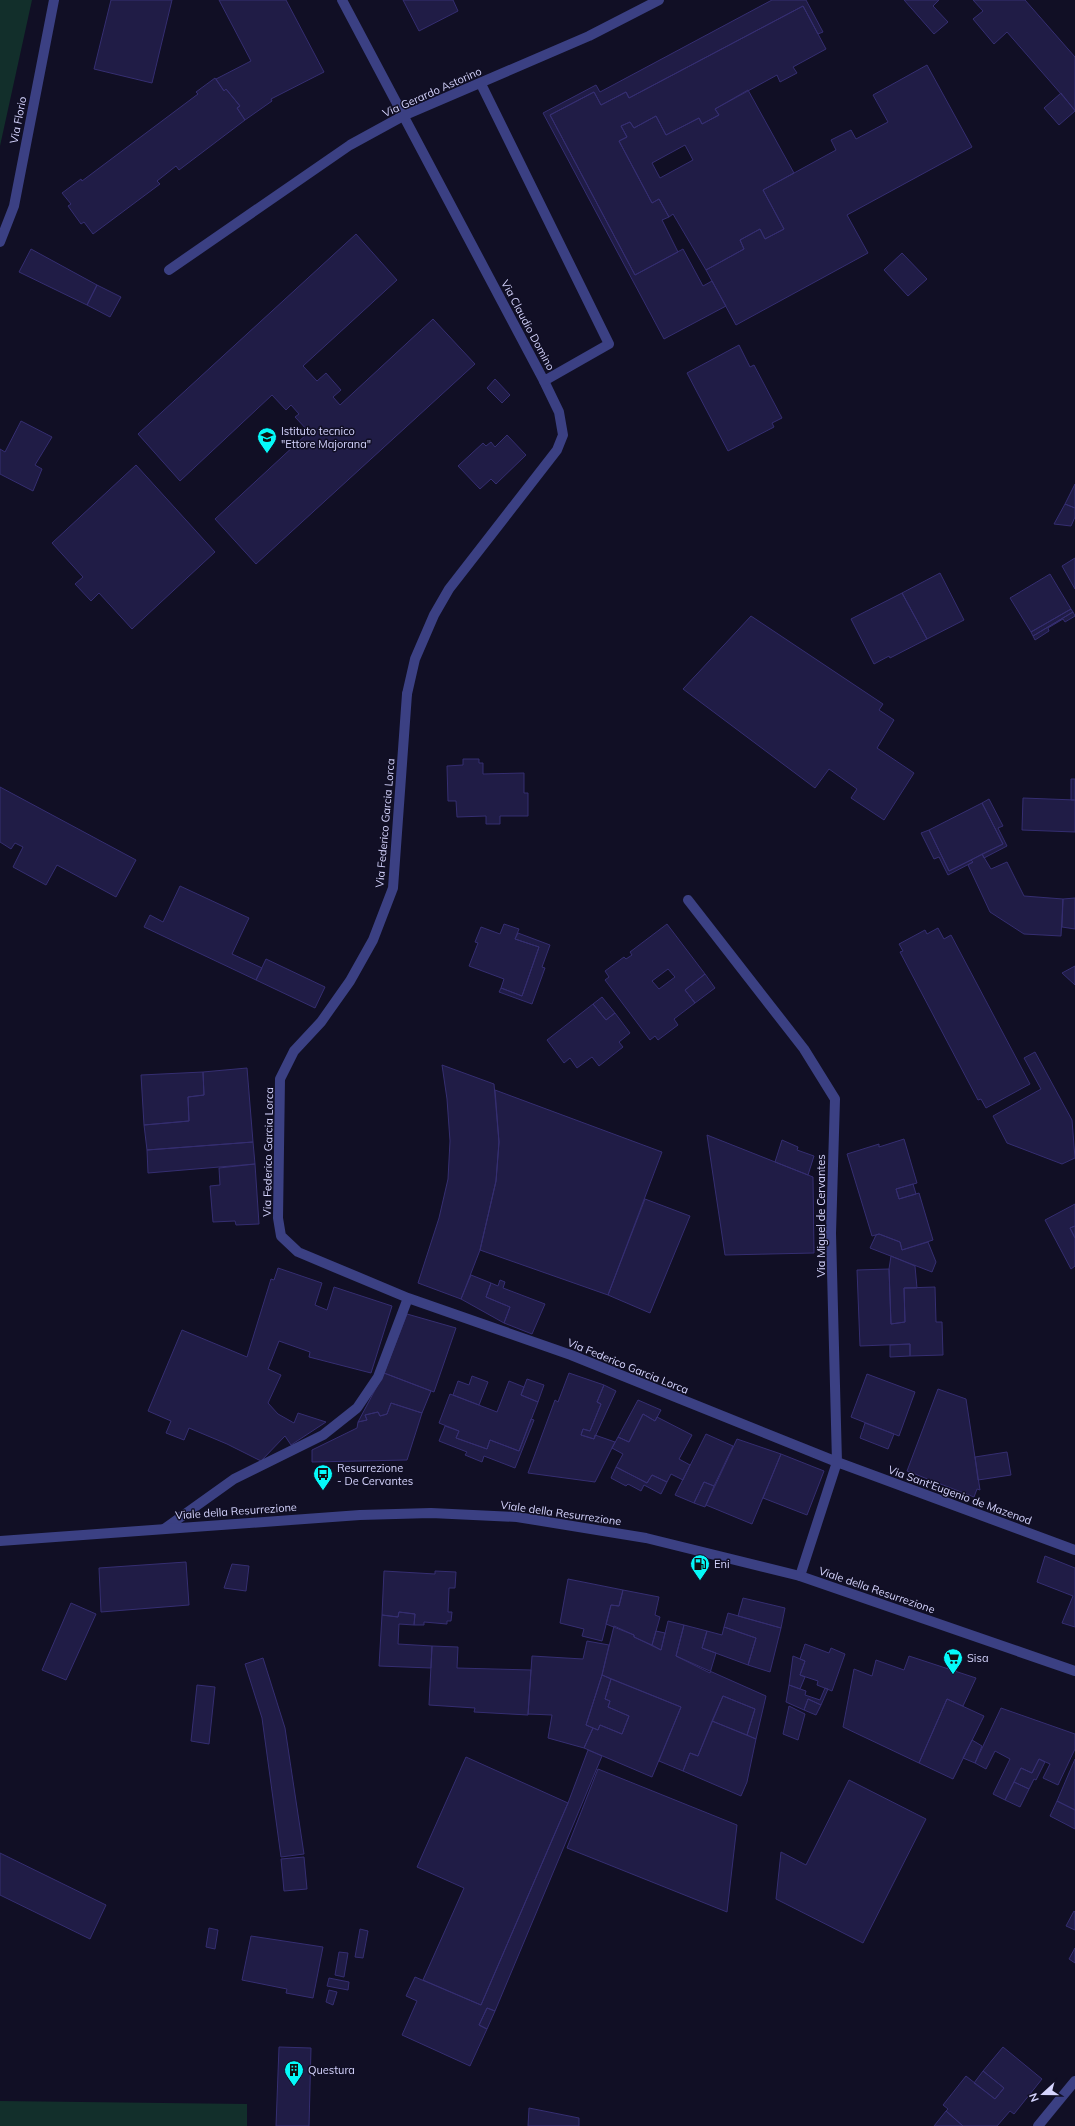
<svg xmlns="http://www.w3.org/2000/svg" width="1075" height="2126" viewBox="0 0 1075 2126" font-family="Mulish,sans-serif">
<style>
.green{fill:#122f2b}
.building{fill:#201c46;stroke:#352e71;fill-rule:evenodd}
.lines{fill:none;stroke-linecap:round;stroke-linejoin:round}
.service{stroke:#3b4083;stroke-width:10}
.minor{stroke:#3b4083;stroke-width:10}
.tertiary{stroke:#3b4083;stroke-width:10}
.labels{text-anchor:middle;stroke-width:3;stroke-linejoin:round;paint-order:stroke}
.street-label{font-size:11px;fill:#d5d4fe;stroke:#110f25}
.poi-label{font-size:11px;fill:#d5d4fe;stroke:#110f25;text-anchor:start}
</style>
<rect width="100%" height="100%" fill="#110f25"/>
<path class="green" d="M0,0H32L0,146Z
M0,2101L247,2104V2126H0Z"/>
<path class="building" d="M111,0H172L152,83L94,69Z
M219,0H286L324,72L271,99L272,101L245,120L237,108L240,106L226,89L224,91L216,79L251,61Z
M403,0H453L458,11L419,31Z
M772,0H806L823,32L818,34L803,6L629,98L626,92L601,105L594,92L550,115L635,275L683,249L703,286L712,281L726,306L664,339L543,113L596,85L600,92Z
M904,0H939L933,6L948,22L934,34Z
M973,0H1025L1075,57V110L1007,32L994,44L973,19L983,11Z
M803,6L826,49L793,67L797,73L780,82L777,75L715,109L719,115L702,124L699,118L666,135L656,116L634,128L630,122L621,126L627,137L619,141L652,203L659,199L669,217L662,220L678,252L635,275L550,115L594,92L601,105L626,92L629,98Z
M927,65L972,147L847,215L868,253L736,325L706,270L744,249L740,240L760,229L765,239L784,229L763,190L836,150L831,140L851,130L856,139L888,122L873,95Z
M215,78L224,91L226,89L240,106L237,108L245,120L179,170L176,166L157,181L160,184L93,234L84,222L81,224L68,206L71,204L62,193L81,179L82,181L198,94L196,92Z
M748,90L794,173L763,190L784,229L765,239L760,229L740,240L744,249L706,270L673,214L669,217L659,199L652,203L619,141L627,137L621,126L630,122L634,128L656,116L666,135L699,118L702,124L719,115L715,109Z
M1061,93L1075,111L1059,125L1044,108Z
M685,145L693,160L660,178L652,163Z
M356,234L397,280L303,366L317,381L326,373L341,390L333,397L340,405L433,319L475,364L256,564L215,519L309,432L295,417L299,414L291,405L286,410L272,395L180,481L138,434Z
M31,249L97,285L87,305L19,272Z
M902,253L927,279L908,296L884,270Z
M97,285L121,297L110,317L87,305Z
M739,345L750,367L754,365L782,418L772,423L774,427L728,451L687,373Z
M495,379L510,395L502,403L487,388Z
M21,421L52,437L35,465L42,469L33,491L0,474V449L5,452Z
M507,435L526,455L496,484L491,479L480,489L458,466L483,443L486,446L491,442L495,447Z
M136,465L215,552L132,629L99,593L91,601L75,584L83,577L52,543Z
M1075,484V508L1065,504Z
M1065,504L1075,508V517L1071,526L1054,524Z
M1075,558V589L1062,566Z
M940,573L964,620L927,639L902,593Z
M1050,574L1071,609L1031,632L1010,598Z
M902,593L927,639L890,658L889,656L874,664L851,619Z
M1071,609L1073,612L1033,636L1031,632Z
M1073,612L1075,616L1065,622L1063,619L1048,628L1049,631L1035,640L1033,636Z
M751,616L883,704L879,710L894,720L877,748L914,773L884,820L851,798L857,789L829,769L815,788L683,689Z
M463,759H479V763H483V774L524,773V793H528V816H500V824H486V816L457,817L456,801H448L447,766L463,765Z
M1071,779H1075V800H1071Z
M0,787L136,860L116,897L57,865L46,885L13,867L23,847L15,843L11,849L0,842Z
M1023,798L1075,800V832L1022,830Z
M989,799L1003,826L998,828L1007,846L984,858L982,854L1003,844L982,803Z
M982,803L1003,844L949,871L929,830Z
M929,830L949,871L971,860L973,862L948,875L939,857L934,859L921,833Z
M982,854L991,869L1007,862L1024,896L1063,899L1061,936L1024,934L990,912L968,865L973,862L971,860Z
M180,886L249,918L232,954L262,968L256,980L144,927L150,915L163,922Z
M1075,898V929L1062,927L1063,899Z
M504,924L519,929L515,939L539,947L522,996L501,988L504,979L469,966L478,943L475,942L481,927L500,934Z
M667,924L705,974L685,990L695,1003L674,1019L678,1025L658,1040L655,1036L650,1040L605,980L609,977L605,971L624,957L626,959L632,955L630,952ZM668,969L675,977L659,989L652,981Z
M938,928L944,939L951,935L1030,1084L986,1108L981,1099L978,1100L900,952L903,951L899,944L925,930L927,934Z
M518,933L550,945L542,967L545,968L532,1004L499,992L501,988L522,996L539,947L515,939Z
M266,959L325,987L315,1008L256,980Z
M1075,966V985L1062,973Z
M705,974L715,988L695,1003L685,990Z
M602,997L615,1013L606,1020L593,1004Z
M593,1004L606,1020L615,1013L630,1033L619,1042L623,1047L599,1066L592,1057L577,1068L570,1058L564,1063L547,1040Z
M1035,1052L1072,1120L1075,1158L1062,1164L1007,1143L993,1116L1041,1089L1024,1058Z
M442,1065L494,1084L499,1142L496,1181L480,1250L461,1299L418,1283L439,1218L448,1179L450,1141L447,1099Z
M247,1068L253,1142L147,1150L144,1125L189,1121L188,1097L204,1095L203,1072Z
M203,1072L204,1095L188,1097L189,1121L144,1125L141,1075Z
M495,1090L662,1152L608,1295L480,1250L496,1181L499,1142Z
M707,1135L813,1177L814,1253L725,1255Z
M904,1139L917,1183L896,1189L899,1199L919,1193L933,1240L902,1250L900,1242L879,1234L872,1236L847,1154L879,1144V1147Z
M782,1140L798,1147L797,1150L814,1156L808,1175L775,1162Z
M253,1142L255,1164L148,1173L147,1150Z
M255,1164L259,1224L236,1225L235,1221L213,1222L210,1186L220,1185L219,1168Z
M913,1184L916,1194L899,1199L896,1189Z
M645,1199L690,1216L650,1313L608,1295Z
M1075,1204V1226L1070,1228L1075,1238V1266L1071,1269L1045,1220Z
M1075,1226V1238L1070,1228Z
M879,1234L900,1242L902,1250L928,1242L936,1262L932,1272L870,1248L876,1235Z
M891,1256L915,1266L917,1288H904L905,1322L891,1324L889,1269Z
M278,1268L322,1283L315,1305L327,1310L334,1287L392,1306L371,1373L309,1357L310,1352L279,1341L268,1369L281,1375L268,1403L278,1414L294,1423L298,1413L326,1422L291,1445L285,1436L261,1461L227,1444L189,1428L184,1440L166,1433L171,1421L148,1411L182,1330L247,1357L271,1279L274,1280Z
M889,1269L891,1324L905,1322L904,1288L935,1287L936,1322H942L943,1355L910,1356V1344L860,1346L857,1270Z
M471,1275L491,1283L486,1297L510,1307L504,1323L461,1299Z
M500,1280L505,1282L503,1288L545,1304L532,1334L504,1323L510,1307L486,1297L491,1283L498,1286Z
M407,1314L456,1328L434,1392L384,1373Z
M910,1344V1356L890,1357V1345Z
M384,1373L431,1391L422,1413L391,1403L387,1414L380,1416L378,1412L365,1415L367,1420L358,1422Z
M569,1373L604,1385L597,1402L601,1404L590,1431L583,1429L581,1435L594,1439L595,1435L615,1442L595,1482L528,1473L555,1400L558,1402Z
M867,1374L915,1392L899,1436L851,1417Z
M472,1376L488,1382L479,1405L453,1395L458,1381L469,1385Z
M527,1379L544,1385L538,1402L521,1395Z
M509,1381L524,1387L521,1395L538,1402L519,1451L490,1440L487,1449L456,1438L459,1431L439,1423L450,1394L497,1412Z
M604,1385L616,1391L594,1439L581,1435L583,1429L590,1431L601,1404L597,1402Z
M938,1389L966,1399L980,1490L977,1489L974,1497L907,1471Z
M638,1400L661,1410L655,1421L643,1414L629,1442L618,1437Z
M391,1403L422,1413L407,1460L312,1462V1450L357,1428L358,1422L367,1420L365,1415L378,1412L380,1416L387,1414Z
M643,1414L655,1421L657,1417L692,1435L679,1459L690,1465L683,1480L671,1474L667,1482L652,1475L647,1483L616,1467L623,1454L612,1448L618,1437L629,1442Z
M531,1419L534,1420L515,1468L484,1456L482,1462L465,1455L467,1452L439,1441L445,1426L459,1431L456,1438L487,1449L490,1440L519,1451Z
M865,1423L894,1434L888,1449L860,1438Z
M706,1434L733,1446L714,1486L704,1482L694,1503L675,1495Z
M737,1439L781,1454L752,1524L706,1505Z
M1007,1452L1011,1475L978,1480L975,1457Z
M781,1454L824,1471L807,1515L763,1498Z
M616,1467L647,1483L652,1475L667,1482L661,1494L644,1485L641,1491L628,1484L626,1486L611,1478Z
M704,1482L714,1486L705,1507L694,1503Z
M1045,1556L1075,1568V1627L1062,1623L1073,1596L1037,1582Z
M186,1562L189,1605L101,1612L99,1568Z
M232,1564L249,1566L246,1591L224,1588Z
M384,1571L435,1574V1571L456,1572L455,1588H449L448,1612H452L451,1621H447V1624L424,1622V1625H414L415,1614L399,1612L398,1617L382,1615Z
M568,1579L623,1590L619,1606L611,1605L602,1641L582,1636L584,1629L560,1623Z
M623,1590L659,1597L655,1615L660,1617L652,1645L634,1637V1635L606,1624L611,1605L619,1606Z
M743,1598L785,1608L781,1628L738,1616Z
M71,1603L96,1614L66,1680L42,1670Z
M399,1612L415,1614L414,1625L399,1624L398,1644L432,1646L431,1668L379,1666L382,1615L398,1617Z
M728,1613L781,1628L770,1672L748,1665L756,1638L724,1627Z
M668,1621L684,1625L676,1656L766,1696L756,1739L747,1735L755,1709L723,1696L698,1756L690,1753L683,1771L659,1761L681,1707L602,1675L614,1626L634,1635V1637L661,1650Z
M684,1625L707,1631L702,1648L716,1653L710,1673L676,1656Z
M724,1627L756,1638L748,1665L702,1648L707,1631L722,1635Z
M656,1631L665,1633L661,1650L652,1645Z
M587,1641L609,1645L602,1675L586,1725L593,1728L584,1748L548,1738L552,1715L528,1714L532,1656L583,1659Z
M805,1644L829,1653L831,1648L845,1654L832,1691L817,1685L818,1681L800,1675L805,1661L800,1659Z
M432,1646L458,1647L457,1668L531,1670L528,1715L474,1712L475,1708L429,1705Z
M793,1656L805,1661L800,1675L805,1677L800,1689L789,1685Z
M909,1656L976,1678L963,1706L947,1699L919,1763L843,1727L854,1669L872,1676L876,1660L904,1670Z
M263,1658L285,1728L304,1854L281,1857L262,1718L245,1664Z
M602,1675L611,1679L605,1699L610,1701L608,1707L629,1716L622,1734L600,1725L598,1730L586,1725Z
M611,1679L681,1707L652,1777L584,1748L593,1728L598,1730L600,1725L622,1734L629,1716L608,1707L610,1701L605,1699Z
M197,1685L215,1687L209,1744L191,1741Z
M789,1685L806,1691L805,1695L820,1700L825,1688L828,1689L821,1705L808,1699L804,1710L786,1702Z
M723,1696L755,1709L747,1735L712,1721Z
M808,1699L821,1705L816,1715L804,1710Z
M947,1699L984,1716L953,1779L919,1763Z
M789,1706L805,1714L798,1740L783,1734Z
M1001,1708L1075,1734V1749L1058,1785L1043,1778L1050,1764L1039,1759L1032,1773L1021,1768L1005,1800L993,1794L1010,1759L995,1751L986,1769L975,1763Z
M712,1721L756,1739L747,1782L741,1796L683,1771L690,1753L698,1756Z
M972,1740L982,1746L975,1763L963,1758Z
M588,1750L602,1756L495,2011L487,2008L479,2025L487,2029L470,2066L402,2035L417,2001L406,1996L415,1977L481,2005L568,1803Z
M466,1757L568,1803L481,2005L423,1980L464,1888L417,1867Z
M1039,1759L1045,1762L1036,1780L1034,1779L1029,1789L1014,1782L1021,1768L1032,1773Z
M1075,1759V1810L1057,1801Z
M598,1769L737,1825L727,1912L567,1848Z
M849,1780L926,1819L863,1943L776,1899L781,1852L806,1865Z
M1014,1782L1029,1789L1020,1807L1005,1800Z
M1057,1801L1075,1810V1829L1050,1816Z
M0,1853L106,1905L90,1939L0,1895Z
M304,1857L307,1889L284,1891L281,1859Z
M1074,1911L1075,1912V1930L1066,1926Z
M209,1928L218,1930L215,1949L206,1947Z
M360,1929L368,1931L363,1958L355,1957Z
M251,1936L323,1947L313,1998L286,1993L287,1989L242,1980Z
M1075,1948V1963L1069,1959Z
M339,1952L348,1953L344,1977L335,1975Z
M329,1978L349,1982L348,1990L327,1986Z
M329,1990L337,1992L333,2005L326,2002Z
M487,2008L495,2011L487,2029L479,2025Z
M279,2047L311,2048L309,2126H276Z
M1003,2047L1042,2079L1014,2114L1010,2111L997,2126H963L946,2111L948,2109L943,2105L966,2076L995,2099L1004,2088L983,2071Z
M983,2071L1004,2088L995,2099L974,2083Z
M529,2108L579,2118V2126H528Z
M946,2111L963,2126H934Z"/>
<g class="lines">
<path class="service" d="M407,694L415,659L434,615L449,589L557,450L563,435L559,412L544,381"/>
<path class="minor" d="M342,0L544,381L609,344L481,84
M0,242L14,206L54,0
M169,270L350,145L403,116L589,36L659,0
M407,694L393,888L373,940L350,981L321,1022L294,1051L280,1079L278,1218L281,1236L298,1252L408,1298L571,1355L837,1462L1075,1550
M688,900L804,1049L835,1099L831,1233L837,1462L800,1576
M164,1529L234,1479L323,1435L357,1408L378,1377L408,1298"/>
<path class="tertiary" d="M0,1541L360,1515L431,1513L517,1517L646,1538L800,1576L1075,1671
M1038,2126L1075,2081"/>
</g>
<defs>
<symbol id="school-pin" viewBox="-11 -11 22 30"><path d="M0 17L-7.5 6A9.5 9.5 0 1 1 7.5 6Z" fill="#05f9f9" stroke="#110f25"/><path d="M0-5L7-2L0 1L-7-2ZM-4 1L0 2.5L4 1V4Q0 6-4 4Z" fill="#111"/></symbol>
<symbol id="bus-pin" viewBox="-11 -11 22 30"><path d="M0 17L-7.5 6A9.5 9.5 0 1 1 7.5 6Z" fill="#05f9f9" stroke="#110f25"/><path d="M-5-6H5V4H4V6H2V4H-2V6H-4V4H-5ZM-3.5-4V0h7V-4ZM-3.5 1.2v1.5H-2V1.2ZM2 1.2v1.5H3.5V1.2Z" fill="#111"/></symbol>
<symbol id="fuel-pin" viewBox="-11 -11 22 30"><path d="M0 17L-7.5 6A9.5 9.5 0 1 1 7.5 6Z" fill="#05f9f9" stroke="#110f25"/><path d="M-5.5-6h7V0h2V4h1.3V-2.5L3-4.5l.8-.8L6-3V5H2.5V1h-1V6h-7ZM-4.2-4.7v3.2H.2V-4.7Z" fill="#111"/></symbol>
<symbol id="supermarket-pin" viewBox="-11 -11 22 30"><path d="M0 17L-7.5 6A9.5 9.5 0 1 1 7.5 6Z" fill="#05f9f9" stroke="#110f25"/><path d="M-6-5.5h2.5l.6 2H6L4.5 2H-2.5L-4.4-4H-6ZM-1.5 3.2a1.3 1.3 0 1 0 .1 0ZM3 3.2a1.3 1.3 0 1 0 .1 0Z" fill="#111"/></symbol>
<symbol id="building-pin" viewBox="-11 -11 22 30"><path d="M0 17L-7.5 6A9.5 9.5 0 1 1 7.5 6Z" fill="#05f9f9" stroke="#110f25"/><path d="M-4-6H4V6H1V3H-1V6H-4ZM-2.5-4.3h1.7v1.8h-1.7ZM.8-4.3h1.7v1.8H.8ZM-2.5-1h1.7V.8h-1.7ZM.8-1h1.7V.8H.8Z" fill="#111"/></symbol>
</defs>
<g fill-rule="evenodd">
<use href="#school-pin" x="256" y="426" width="22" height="30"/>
<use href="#bus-pin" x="312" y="1463" width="22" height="30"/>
<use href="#fuel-pin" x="689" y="1553" width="22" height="30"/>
<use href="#supermarket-pin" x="942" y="1647" width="22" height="30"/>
<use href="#building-pin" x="283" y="2059" width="22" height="30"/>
</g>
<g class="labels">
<g class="street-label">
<text transform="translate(432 92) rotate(-24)" y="4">Via Gerardo Astorino</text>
<text transform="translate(18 120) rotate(-79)" y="4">Via Florio</text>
<text transform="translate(528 325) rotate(62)" y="4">Via Claudio Domino</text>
<text transform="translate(385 823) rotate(-85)" y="4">Via Federico Garcia Lorca</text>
<text transform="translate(268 1152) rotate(-89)" y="4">Via Federico Garcia Lorca</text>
<text transform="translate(821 1216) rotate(-90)" y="4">Via Miguel de Cervantes</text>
<text transform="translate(628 1366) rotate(22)" y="4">Via Federico Garcia Lorca</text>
<text transform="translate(960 1495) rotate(20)" y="4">Via Sant'Eugenio de Mazenod</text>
<text transform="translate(236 1511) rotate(-4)" y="4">Viale della Resurrezione</text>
<text transform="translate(561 1513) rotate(8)" y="4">Viale della Resurrezione</text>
<text transform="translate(877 1590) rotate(19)" y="4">Viale della Resurrezione</text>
</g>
<g class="poi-label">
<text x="281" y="435">Istituto tecnico<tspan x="281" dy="13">"Ettore Majorana"</tspan></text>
<text x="337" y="1472">Resurrezione<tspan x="337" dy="13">- De Cervantes</tspan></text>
<text x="714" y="1568">Eni</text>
<text x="967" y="1662">Sisa</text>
<text x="308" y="2074">Questura</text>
</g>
</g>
<g transform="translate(1043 2094) rotate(249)" stroke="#110f25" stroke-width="3" paint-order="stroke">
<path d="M0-3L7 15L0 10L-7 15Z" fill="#d5d4fe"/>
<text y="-6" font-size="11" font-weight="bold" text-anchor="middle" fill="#d5d4fe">N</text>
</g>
</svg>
